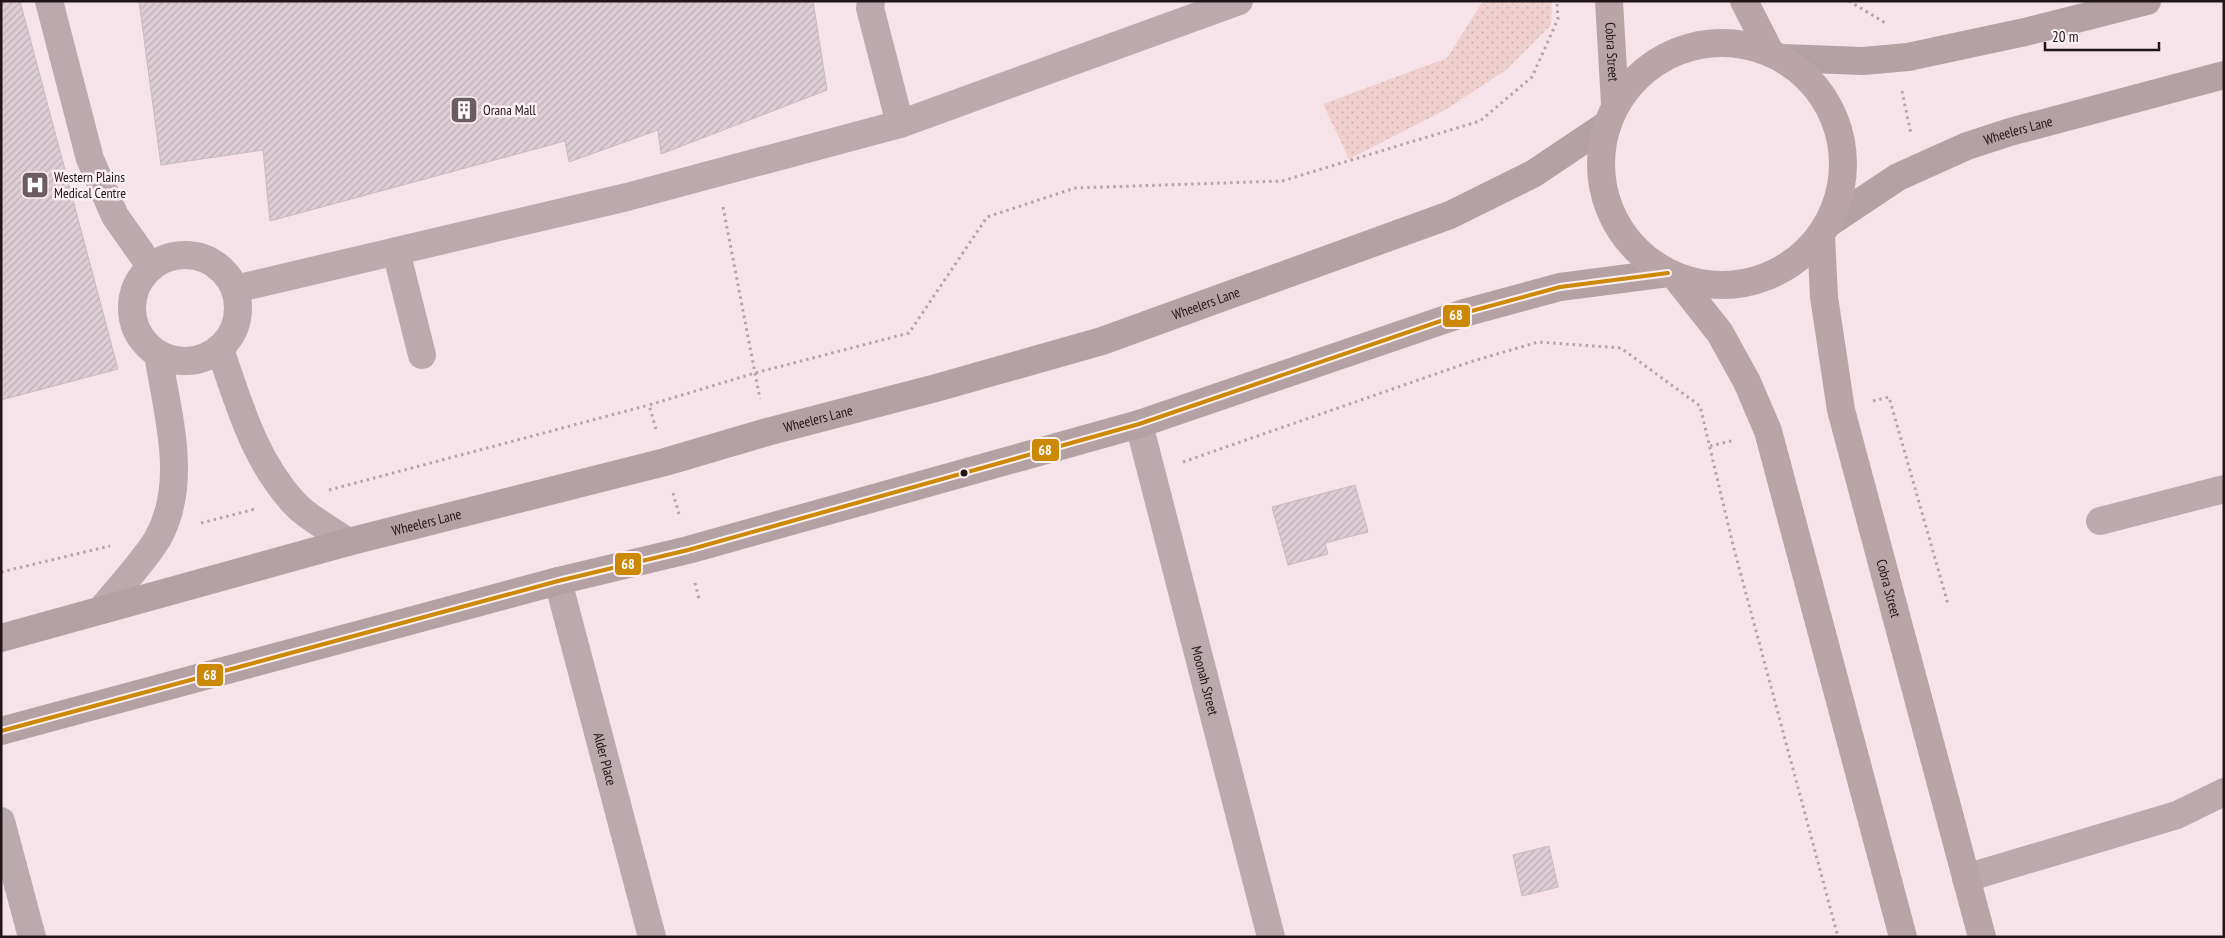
<svg xmlns="http://www.w3.org/2000/svg" width="2225" height="938" viewBox="0 0 2225 938" font-family="'PT Sans Narrow',sans-serif">
<style>
.park{fill:url(#park-dots)}
.building{fill:url(#building-hatch);stroke:#c6b9bf}
.lines{fill:none;stroke-linecap:round;stroke-linejoin:round}
.path{stroke:#b2a5a7;stroke-width:3;stroke-dasharray:2.5 4;stroke-linecap:butt}
.minor{stroke:#baaaad;stroke-width:28}
.major{stroke:#b4a1a4;stroke-width:28}
.highway{stroke:#b9a4a8;stroke-width:28}
.bus-1-casing{stroke:#fceff3;stroke-width:8}
.bus-1{stroke:#cc8905;stroke-width:4}
.bus-dot{fill:#201518;stroke:#fceff3;stroke-width:2}
.labels{text-anchor:middle;stroke-width:5;stroke-linejoin:round;paint-order:stroke}
.street-label{font-size:14px;fill:#201518;stroke:#fceff3}
.poi-label{font-size:14px;fill:#201518;stroke:#fceff3;text-anchor:start}
.line-badge{stroke:#fceff3;stroke-width:2}
.badge-label{font-size:14px;text-anchor:middle;font-weight:bold;fill:#fff}
</style>
<defs>
<pattern id="park-dots" width="8" height="8" patternUnits="userSpaceOnUse" patternTransform="scale(1.25)"><rect width="8" height="8" fill="#efd0ce"/><path d="M2 2h.1M6 6h.1" fill="none" stroke="#cdb2b0" stroke-width="1.8" stroke-linecap="round"/></pattern>
<pattern id="building-hatch" width="6" height="6" patternUnits="userSpaceOnUse" patternTransform="scale(1.25)"><rect width="6" height="6" fill="#ddcdd5"/><path d="M-1 1l2-2M0 6l6-6M5 7l2-2" fill="none" stroke="#bdafb6"/></pattern>
</defs>
<rect width="100%" height="100%" fill="#f5e3e9"/>
<path class="park" d="M1483,1H1552L1551,25L1506,70L1445,110L1349,159L1323,104L1447,58Z"/>
<path class="building" d="M1,1H20L118,369L1,400Z
M139,1H813L827,90L661,154L658,130L569,162L565,141L270,221L263,150L161,165Z
M1355,485L1368,532L1325,543L1328,554L1288,565L1272,507Z
M1549,846L1558,887L1522,896L1513,855Z"/>
<g class="lines">
<path class="path" d="M1849,1L1887,24
M1902,91L1911,134
M723,207L760,399
M1873,401L1889,397L1948,604
M656,429L649,405L755,373L909,333L987,217L1075,188L1282,181L1480,121L1532,77L1558,19L1557,1
M1710,446L1735,440
M1183,462L1470,362L1538,342L1621,348L1700,406L1733,545L1838,937
M329,490L649,405
M673,493L680,518
M201,523L255,509
M1,572L110,546
M695,583L699,599"/>
<g class="minor">
<path d="M49,1L90,159L115,216L151,267"/>
<path d="M871,1L870,8L900,124"/>
<path d="M396,251L422,355"/>
<circle cx="185" cy="308" r="53"/>
<path d="M235,289L627,197L900,124L1239,1"/>
<path d="M220,349C239,404 254,460 295,504C309,519 332,530 348,542"/>
<path id="s1" d="M1139,424L1271,937"/>
<path d="M2100,521L2224,489"/>
<path id="s2" d="M558,581L652,937"/>
<path d="M101,610C118,589 145,560 158,538C189,482 167,413 158,354"/>
<path d="M1,821L32,937"/>
<path d="M1966,878L2177,815L2224,792"/>
</g>
<g class="major">
<path d="M1782,58L1863,61L1908,57L2025,32L2147,1"/>
<path id="s3" d="M1829,223L1898,177L1967,146L2010,132L2224,75"/>
<path id="s4" d="M1,638L348,542L665,462L767,432L936,388L1102,341L1450,215L1533,174L1606,125"/>
<path d="M1,731L558,581L688,550L1139,424L1464,313L1560,287L1668,273"/>
</g>
<g class="highway">
<path id="s5" d="M1609,1L1615,104"/>
<path d="M1744,1L1770,52"/>
<circle cx="1722" cy="164" r="121"/>
<path id="s6" d="M1821,235L1824,297L1841,410L1982,937"/>
<path d="M1675,276L1720,333L1747,382L1768,431L1903,937"/>
</g>
<defs>
<path id="bus-1" d="M1,731L558,581L688,550L1139,424L1464,313L1560,287L1668,273"/>
</defs>
<use href="#bus-1" class="bus-1-casing"/>
<use href="#bus-1" class="bus-1"/>
</g>
<defs>
<symbol id="building-square" viewBox="-11 -11 22 22"><rect x="-9" y="-9" width="18" height="18" rx="4" fill="#6b5d61" stroke="#fceff3"/><path d="M-4-6H4V6H1V3H-1V6H-4ZM-2.5-4.3h1.7v1.8h-1.7ZM.8-4.3h1.7v1.8H.8ZM-2.5-1h1.7V.8h-1.7ZM.8-1h1.7V.8H.8Z" fill="#fff"/></symbol>
<symbol id="hospital-square" viewBox="-11 -11 22 22"><rect x="-9" y="-9" width="18" height="18" rx="4" fill="#6b5d61" stroke="#fceff3"/><path d="M-5-5h3v3.5h4V-5h3V5h-3V1.5h-4V5h-3Z" fill="#fff"/></symbol>
</defs>
<g fill-rule="evenodd">
<use href="#building-square" x="448" y="94" width="32" height="32"/>
<use href="#hospital-square" x="19" y="169" width="32" height="32"/>
</g>
<circle class="bus-dot" cx="964" cy="473" r="4.5"/>
<g class="labels">
<g class="street-label">
<text dy="5" stroke="none"><textPath href="#s5" startOffset="51">Cobra Street</textPath></text>
<text dy="5" stroke="none"><textPath href="#s3" startOffset="212">Wheelers Lane</textPath></text>
<text dy="5" stroke="none"><textPath href="#s4" startOffset="1251">Wheelers Lane</textPath></text>
<text dy="5" stroke="none"><textPath href="#s4" startOffset="846">Wheelers Lane</textPath></text>
<text dy="5" stroke="none"><textPath href="#s4" startOffset="441">Wheelers Lane</textPath></text>
<text dy="5" stroke="none"><textPath href="#s6" startOffset="361">Cobra Street</textPath></text>
<text dy="5" stroke="none"><textPath href="#s1" startOffset="265">Moonah Street</textPath></text>
<text dy="5" stroke="none"><textPath href="#s2" startOffset="184">Alder Place</textPath></text>
</g>
<g class="poi-label">
<text x="483" y="115">Orana Mall</text>
<text x="54" y="182">Western Plains<tspan x="54" dy="16">Medical Centre</tspan></text>
</g>
</g>
<g class="line-badge">
<rect x="1442" y="304" width="29" height="24" rx="5" fill="#cc8905"/>
<rect x="1031" y="438" width="29" height="24" rx="5" fill="#cc8905"/>
<rect x="614" y="552" width="28" height="24" rx="5" fill="#cc8905"/>
<rect x="196" y="663" width="28" height="24" rx="5" fill="#cc8905"/>
</g>
<g class="badge-label">
<text x="1456" y="320">68</text>
<text x="1045" y="455">68</text>
<text x="628" y="569">68</text>
<text x="210" y="680">68</text>
</g>
<rect width="2225" height="938" fill="none" stroke="#201518" stroke-width="5"/>
<path d="M2045 42v8h114v-8" fill="none" stroke="#201518" stroke-width="2.5"/>
<text x="2052" y="42" font-size="15" fill="#201518" stroke="#fceff3" stroke-width="4" paint-order="stroke">20 m</text>
</svg>
